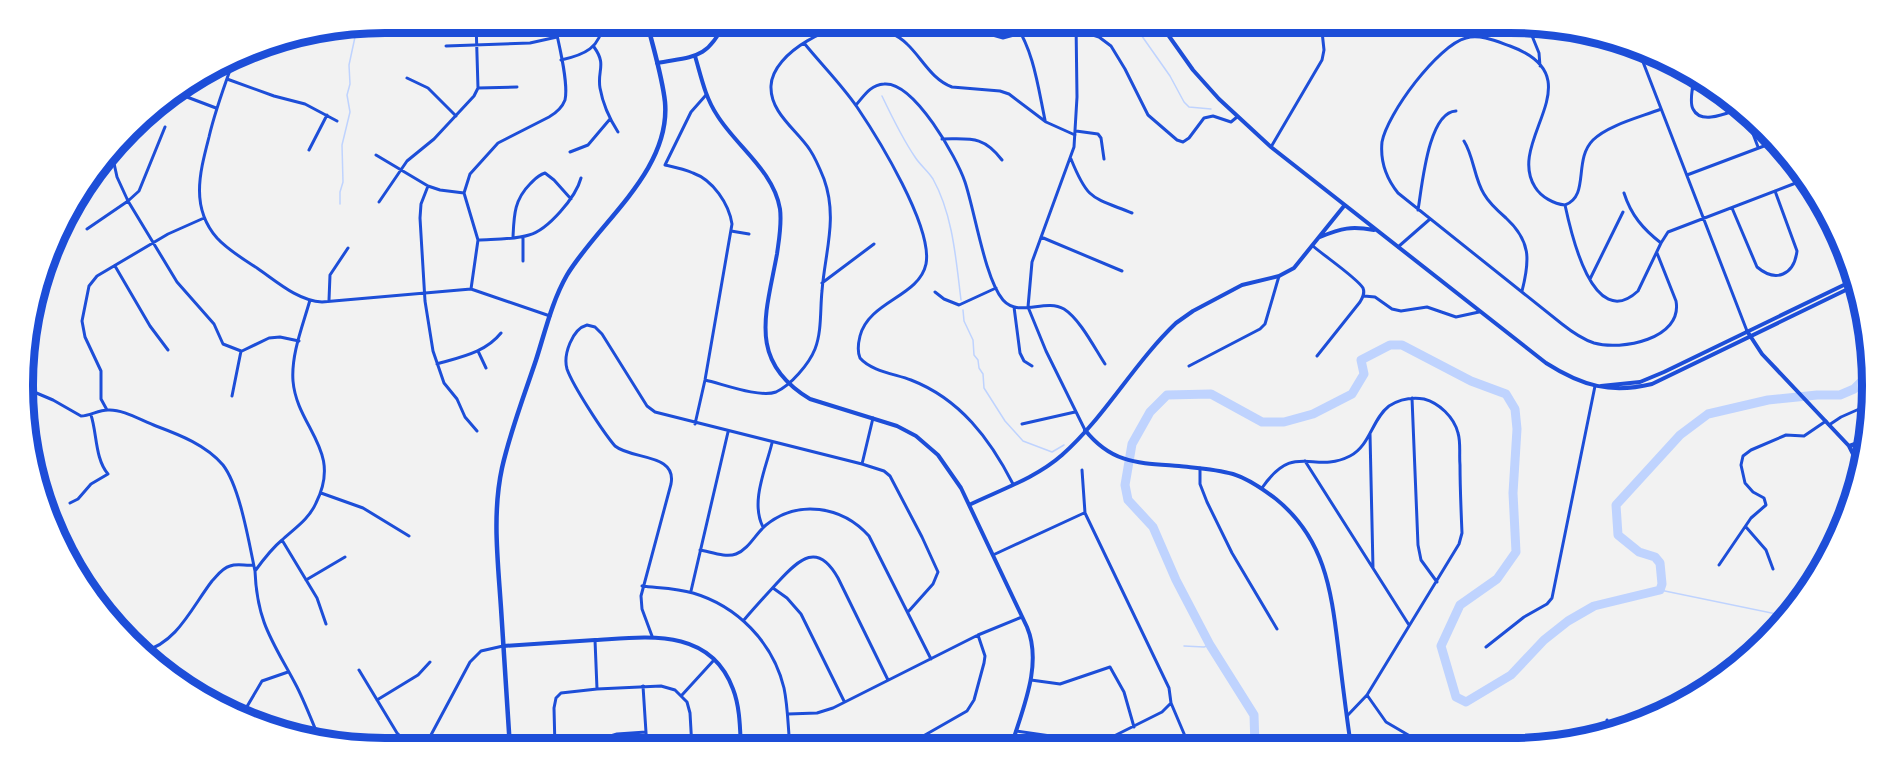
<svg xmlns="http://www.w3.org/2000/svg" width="1895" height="771" viewBox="0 0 1895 771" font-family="Mulish,sans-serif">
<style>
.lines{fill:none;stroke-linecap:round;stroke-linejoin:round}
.stream{stroke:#bfd3fe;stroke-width:1.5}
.river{stroke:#bfd3fe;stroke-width:9}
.minor{stroke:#1d4ed8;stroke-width:3}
.tertiary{stroke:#1d4ed8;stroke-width:4}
.secondary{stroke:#1d4ed8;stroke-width:4.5}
.rim{fill:none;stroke:#1d4ed8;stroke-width:8}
</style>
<rect width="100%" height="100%" fill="#f2f2f2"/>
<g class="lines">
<path class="stream" d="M1132,22L1170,76L1184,102L1189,107L1211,109
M882,96C892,117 902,138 915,157C920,165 928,171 933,179C953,215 956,260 961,300
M340,204V192L343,182L342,145L350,112L347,95L350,84L349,65L355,37L351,28
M963,310L964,321L973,340L974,355L978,360L979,368L983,374L984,388L1005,421L1023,441L1052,452L1064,445
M1660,590L1786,616
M1184,646L1204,647L1210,645"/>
<path class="river" d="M1255,746L1254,715L1210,645L1176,580L1153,527L1128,500L1125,485L1132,444L1150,412L1167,395L1211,394L1262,422H1284L1313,414L1352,394L1364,374L1361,360L1390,345H1402L1471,381L1506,394L1515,409L1517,429L1513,493L1516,552L1497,579L1460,605L1441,646L1456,697L1466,702L1511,675L1544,640L1568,621L1594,606L1660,590L1662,584L1660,563L1655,557L1639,552L1618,535L1616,505L1680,435L1708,414L1768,400L1817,395H1840L1854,389L1870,373"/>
<path class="minor" d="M1014,22C1034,51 1038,87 1045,120
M1076,22L1077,97L1074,147L1032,262L1028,307L1046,351L1085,430
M1528,26L1539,53L1540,66
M881,29L883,22
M975,30L1003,38L1022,33
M1077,30L1099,37L1111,46L1125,69L1148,115L1177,140L1183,142L1189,138L1204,118L1213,116L1231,122L1237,117
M1593,36L1625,51L1640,54
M804,43C821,64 842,85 857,107C878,138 933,227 926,264C919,297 869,301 860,336C858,344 857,351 860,358C871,371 895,374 911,380C960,399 990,439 1013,484
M446,46L530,43L557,37
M594,47C607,65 597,70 600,88C603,105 609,118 618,132
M1638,49L1747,331
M561,60C584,55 601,48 603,22
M233,62C224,87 215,111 209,137C200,172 190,207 217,238C228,250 243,259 257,268C276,281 298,301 322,302L471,289L550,316
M407,78L428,88L456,116
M227,79L274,96L305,104L337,121
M1693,81C1693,89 1689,102 1693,109C1701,126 1729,112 1742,108
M478,88L517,87
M1693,89L1702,86
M179,94L216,108
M856,105C864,96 870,85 884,84C914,81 957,158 965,182C975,212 985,279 1003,300C1019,318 1045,298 1064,309C1080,319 1095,349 1105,364
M1744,110L1758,147
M1076,131L1098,134L1101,138L1104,159
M942,139C970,139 983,135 1002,160
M1464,141C1474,157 1474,178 1484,194C1489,203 1498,211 1506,218C1531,241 1530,260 1522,291
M1271,147L1322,60L1324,50L1321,22
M309,150L327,115
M570,152L588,145L610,119
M112,154L117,177L128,201L177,282L214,324L223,344L241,351
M376,155L428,186L440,190L464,193
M1071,159C1088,201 1092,197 1132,213
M1687,175L1772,143
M428,186L421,204L420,218L425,301L433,351L444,383L457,399L465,417L477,431
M1624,193C1631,215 1643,229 1661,243
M379,202L407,161L434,139L474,96L478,88L476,22
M1565,205C1571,233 1593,333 1638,291L1661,243L1668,232L1801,181
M1732,208L1757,267C1776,283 1794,275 1797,251L1775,191
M1418,210C1422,187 1428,112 1456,111
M87,229L128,201L139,191L165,127
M731,231L749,234
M513,237C514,216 514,200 530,184C535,179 538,175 545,173L554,180L571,199
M523,237V261
M1041,237L1122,271
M478,240C494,239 513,240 529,235C548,230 576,197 581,178
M1313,246C1323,255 1357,278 1363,288C1365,293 1363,297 1360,302L1317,356
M1398,247L1430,219
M1657,253L1676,301C1683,339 1621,351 1594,343C1582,339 1572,332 1562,324L1398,193C1386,178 1380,162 1382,142C1387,114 1438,45 1466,38C1480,34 1496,41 1510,46C1597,78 1505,140 1535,187C1541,197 1554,204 1565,205C1590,196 1573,160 1593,140C1608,125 1641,117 1661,109
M115,266L150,326L168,350
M1590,279L1623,212
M822,283L874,244
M471,289L478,240L464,193L470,174L498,143L549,117C556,113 562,108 565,100C569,83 558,40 554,22
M935,292L944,299L959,305L996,288
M1364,296L1375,297L1392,309L1401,311L1427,307L1456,317L1479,312
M310,300C303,325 291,354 293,381C297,428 343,450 316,503C309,519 295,528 282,540C271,549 263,560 255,571C257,624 274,643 297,687C305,703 312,721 319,738
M329,300L330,275L348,248
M1014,307L1020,353L1024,361L1032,366
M242,351L269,338L280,337L299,341
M478,351L486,368
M437,364C460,357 485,353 501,333
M1189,366L1260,329L1265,324L1279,276
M705,380C723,384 759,398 776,392C791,385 809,364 815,349C822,331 820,309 822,291C825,252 838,218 824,179C820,169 816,159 810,150C797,130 770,113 771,86C772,52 835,20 866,25C881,28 896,33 907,44C922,58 931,79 952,87L1000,91L1009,94L1046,122L1075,135
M27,389L53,400L81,416C90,416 98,410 108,410C123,409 142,421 156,426C180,435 206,445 223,465C240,487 249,543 255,571
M232,396L241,351
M1412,398L1418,545L1421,560L1437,582
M107,410L101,399V371L85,337L82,321L89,286L97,276L168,234L204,218
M695,424L705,380L732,224C729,204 713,180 693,173C684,169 674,167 665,165L691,112L706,95
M1022,424L1075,412
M1829,425L1841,417L1866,406
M1370,434L1373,568
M1305,461L1409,625
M862,464L873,418
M1200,468V484L1207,502L1232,553L1277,629
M1262,488C1295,440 1313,475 1350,456C1370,446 1372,419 1389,406C1400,399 1411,397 1424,399C1439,403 1454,417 1458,433C1461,443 1459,454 1460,465C1460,487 1461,510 1462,533L1459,544L1367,695L1347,716
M321,493L363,508L409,536
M70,503L78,499L91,484L108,474C95,459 97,433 91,415
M763,527C750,502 766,468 772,443
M1746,527L1766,550L1773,569
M282,540L317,598L326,624
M700,550C711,552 726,558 736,554C749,549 756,533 766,525C798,499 842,506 869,536L931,659
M993,555L1084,513
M1719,565L1751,518L1766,505L1764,498L1753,492L1745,483L1741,465L1743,456L1751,450L1786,435L1804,436L1826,421
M306,580L345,557
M642,586C659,588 677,588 693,593C737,606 773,642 784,688C788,707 788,728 790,747
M773,588L787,598L801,614L844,701
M691,591L728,432
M744,620C755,607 767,594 778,582C800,558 818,542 838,578L888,680
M652,636L642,609L641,596L671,484C677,453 632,460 615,446C603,432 573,386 567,369C563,355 572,329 587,325L595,327L602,334L647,406L655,412L862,464L884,471L890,476L922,537L938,572L933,584L908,612
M595,640L597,689
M1486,647L1524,617L1547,604L1552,598L1595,386
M144,651C177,643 192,607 212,581C217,576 222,568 230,566C237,563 246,566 253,565
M359,670L397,733L405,741L419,748
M1031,680L1060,684L1110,667L1124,692L1134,727
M643,686L647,748
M682,695L714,660
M1367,695L1386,722L1427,746
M377,700L418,675L430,662
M1171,703L1185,736V746
M788,714L817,713L833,708L978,635L1022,617
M242,715L262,681L288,672
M1607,720L1608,730
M1016,731L1085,741H1098L1108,739L1162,712L1171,703L1169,688L1085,513L1082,470
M1407,736L1410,746
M907,747L918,739L967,711L974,700L984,663L985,656L978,635
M1062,747L1064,738
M424,748L470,662L481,651L503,646
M555,748L554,708L556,698L561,693L597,689L661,686L675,690L687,702L690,713L692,748
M601,748L604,738L617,734L646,732"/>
<path class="tertiary" d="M1159,22L1193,70L1219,99L1271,147L1546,363C1582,386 1611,394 1652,384L1852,287
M695,56C701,76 705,97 717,115C736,146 774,171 780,209C782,224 779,239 777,254C766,314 747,361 810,399L897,426L916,436L938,455L961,488L1027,627C1043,665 1022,710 1011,747
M657,63C694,56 707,60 725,22
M1320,237C1342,228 1351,226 1374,230
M1747,331L1762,354L1849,446L1858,464
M1601,386L1640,382L1664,372L1850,282
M1085,430C1112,464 1139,463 1179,466C1197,468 1216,469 1233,474C1249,479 1263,489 1276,499C1324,538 1331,588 1338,646C1342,679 1346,713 1351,746
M1849,446L1861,442
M969,505C1000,490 1036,478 1062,455C1105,417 1134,363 1176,323L1193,311L1242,285L1279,276L1294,268L1344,206
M503,646C534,644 564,642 595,640C647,637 710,627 733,689C740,707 740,728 741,748"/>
<path class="secondary" d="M510,748C507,701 504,655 501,608C498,562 492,514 502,468C510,432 524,396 536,360C545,332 552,301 567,275C599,222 671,171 665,102C662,75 653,48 647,22"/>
</g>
<path d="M0 0H1895V771H0ZM385 33H1510A352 352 0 0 1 1862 385V386A352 352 0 0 1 1510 738H385A352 352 0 0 1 33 386V385A352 352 0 0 1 385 33Z" fill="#fff" fill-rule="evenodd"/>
<path class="rim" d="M385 33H1510A352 352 0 0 1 1862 385V386A352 352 0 0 1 1510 738H385A352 352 0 0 1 33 386V385A352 352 0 0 1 385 33Z"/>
</svg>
